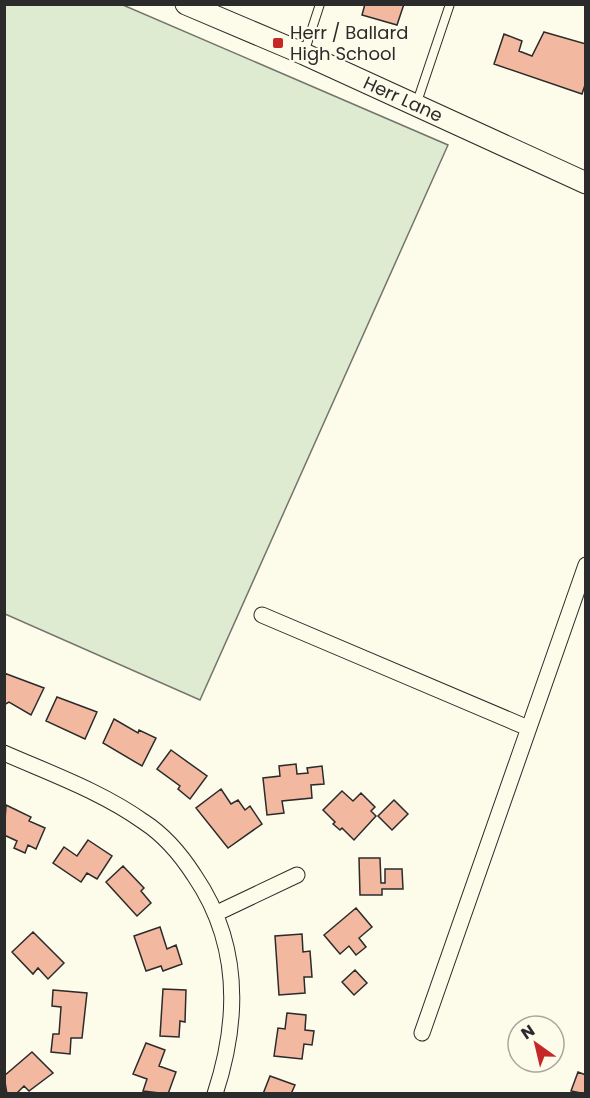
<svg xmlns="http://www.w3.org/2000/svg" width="590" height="1098" viewBox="0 0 590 1098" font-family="Poppins,sans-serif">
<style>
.green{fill:#deebd1;stroke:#74746e;stroke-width:1.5}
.building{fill:#f2b8a0;stroke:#2b2b2b;stroke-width:1.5}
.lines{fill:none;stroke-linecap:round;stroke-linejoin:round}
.service-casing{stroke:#2b2b2b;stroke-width:10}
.minor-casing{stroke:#2b2b2b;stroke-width:17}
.secondary-casing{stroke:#2b2b2b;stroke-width:23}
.service{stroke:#fdfbea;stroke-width:8}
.minor{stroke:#fdfbea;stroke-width:15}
.secondary{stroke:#fdfbea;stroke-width:21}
.poi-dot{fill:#c62828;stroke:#fdfbea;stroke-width:2}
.labels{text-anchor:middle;stroke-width:4.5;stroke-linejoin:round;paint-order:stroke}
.poi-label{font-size:18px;fill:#2b2b2b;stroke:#fdfbea;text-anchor:start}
.street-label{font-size:18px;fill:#2b2b2b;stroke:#fdfbea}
</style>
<rect width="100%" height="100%" fill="#fdfbea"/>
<path class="green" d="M5,4L123,5L448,145L200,700L5,614Z"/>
<path class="building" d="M365,4H404L397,25L362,15Z
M544,32L586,44V82L582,94L494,64L504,34L522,41L519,51L532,56Z
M4,673L44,688L31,715L9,702L4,705Z
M57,697L97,712L85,739L46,721Z
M114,719L138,733L139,730L156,738L142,766L103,743Z
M171,750L207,776L190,799L178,789L180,786L157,769Z
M296,764L297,774L308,773L307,768L322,766L324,784L311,785L312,798L282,801L284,813L267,815L263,778L280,776L279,766Z
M221,789L231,804L238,800L245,810L250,806L262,824L228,848L196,808Z
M342,791L353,801L361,793L375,807L371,811L376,816L354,840L342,828L340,830L333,824L335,822L323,810Z
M394,800L408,814L392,830L378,816Z
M6,805L31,817L29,821L45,828L36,849L28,845L25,853L14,848L17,841L4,835Z
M88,840L112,856L97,879L87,873L81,882L53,863L64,847L77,856Z
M359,858H380L381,883H385V869H402L403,889H382V895H360Z
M123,866L144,888L141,891L151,903L137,916L106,882Z
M356,908L372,927L359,938L366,947L356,955L349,946L340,954L324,935Z
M160,927L167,949L176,945L182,964L163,971L161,966L146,971L134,936Z
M33,932L64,963L48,979L38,968L33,974L12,952Z
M302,934L303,952L310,951L312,977H304L305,993L279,995L275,936Z
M355,970L367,983L354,995L342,982Z
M163,989L186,990L185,1022L180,1021L179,1037L160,1036Z
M53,990L87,993L82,1038H71L70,1054L51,1052L53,1034H59L61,1007L52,1006Z
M287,1013L306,1015L305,1030L314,1031L312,1045L304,1044L302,1059L274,1056L278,1028L285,1029Z
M146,1043L165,1050L159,1066L176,1072L168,1094L143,1091L147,1079L133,1074Z
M32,1052L53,1073L29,1091L24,1086L16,1094H7L4,1076Z
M578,1072L586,1075V1094L571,1091Z
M270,1076L295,1085L291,1094H263Z"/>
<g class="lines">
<defs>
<path id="service" d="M304,53L320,4
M416,105L450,4"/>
<path id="minor" d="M262,615L528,728
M4,753C52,774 102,792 144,822C164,835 181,855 194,875C240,942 240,1018 215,1094
M217,913L297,875
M422,1033L586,565"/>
<g id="secondary">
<path id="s1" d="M186,4L304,54L586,183"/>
</g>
</defs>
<use href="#service" class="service-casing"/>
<use href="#minor" class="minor-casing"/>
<use href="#secondary" class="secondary-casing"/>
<use href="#service" class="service"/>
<use href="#minor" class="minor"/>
<use href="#secondary" class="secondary"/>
</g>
<rect class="poi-dot" x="272" y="37" width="12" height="12" rx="3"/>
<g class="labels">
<g class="poi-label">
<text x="290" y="39">Herr / Ballard<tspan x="290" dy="21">High School</tspan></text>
</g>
<g class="street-label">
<text dy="6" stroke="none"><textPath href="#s1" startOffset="237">Herr Lane</textPath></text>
</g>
</g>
<rect width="590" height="1098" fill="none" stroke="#2b2b2b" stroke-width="12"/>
<g transform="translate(536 1044) rotate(326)"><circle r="28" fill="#fdfbea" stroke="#a9a89e" stroke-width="1.5"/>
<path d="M0-4.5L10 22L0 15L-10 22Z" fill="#c62828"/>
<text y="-9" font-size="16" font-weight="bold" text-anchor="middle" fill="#2b2b2b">N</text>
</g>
</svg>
